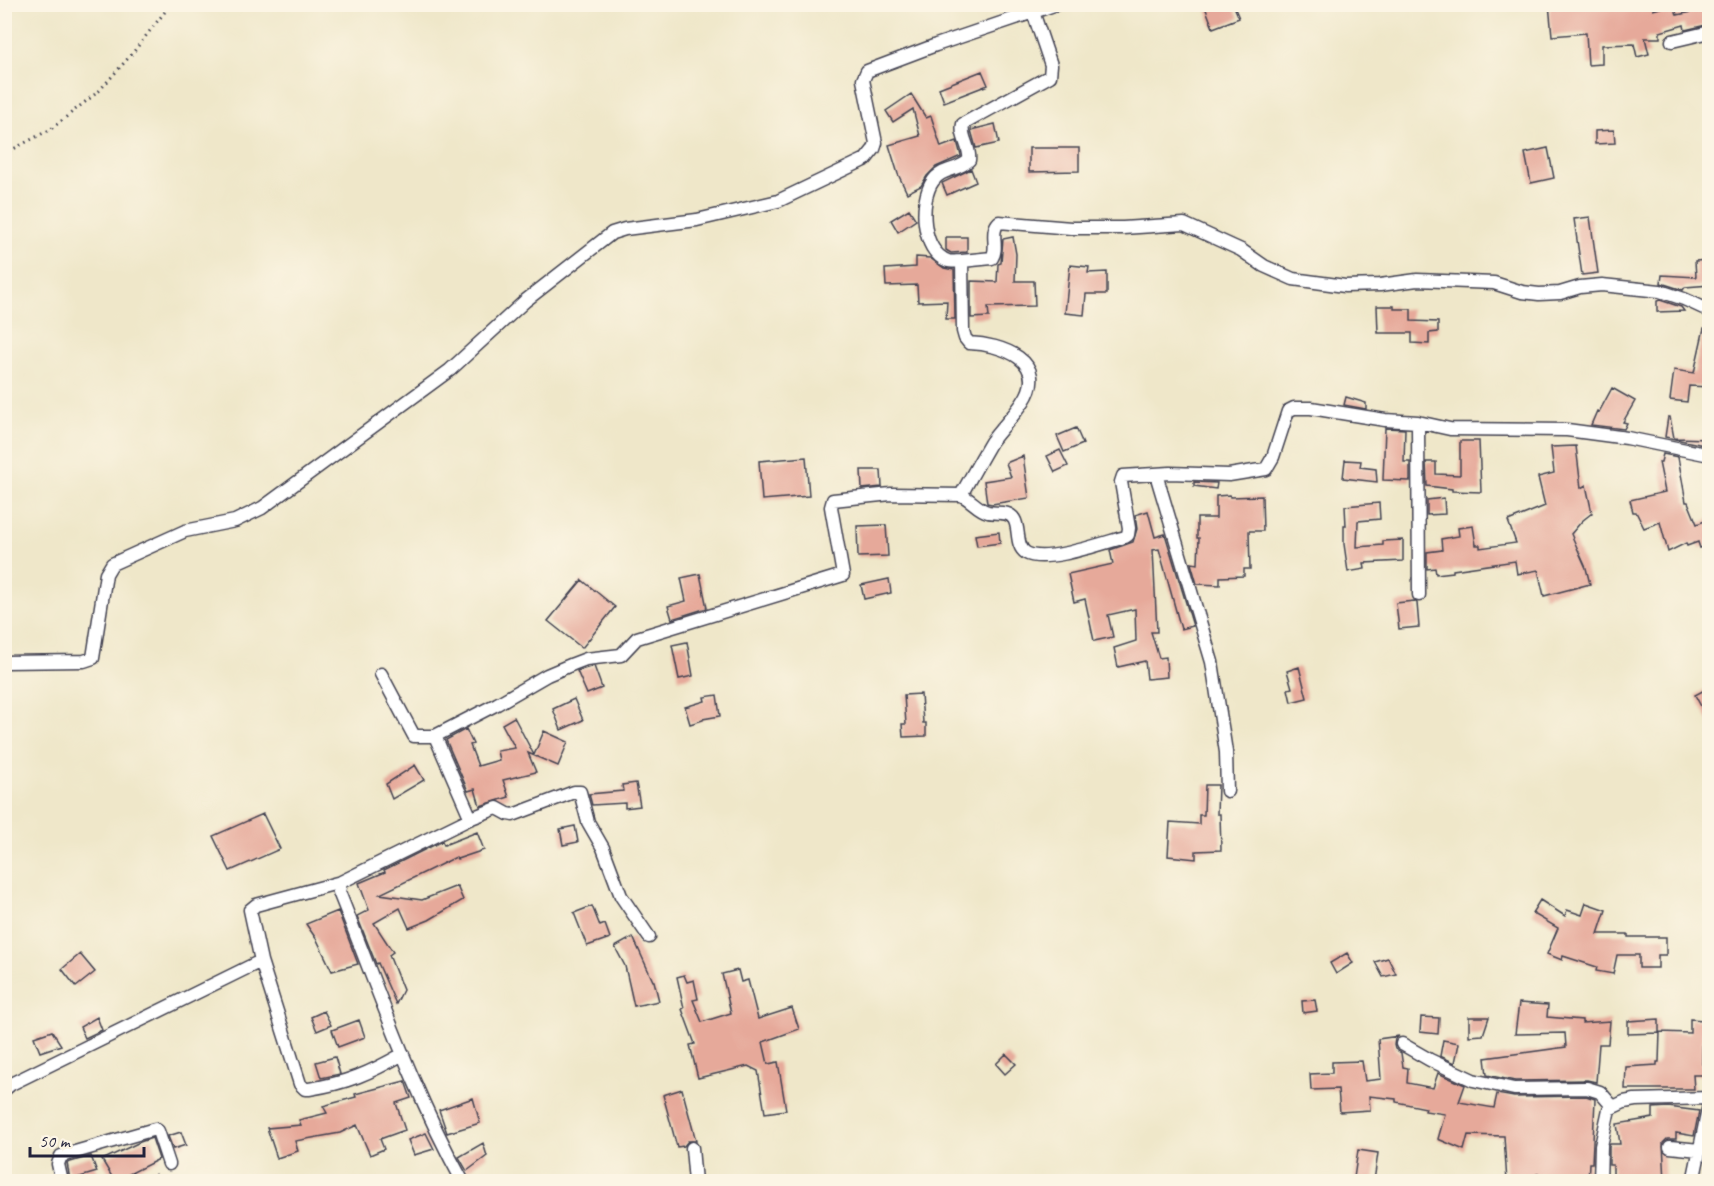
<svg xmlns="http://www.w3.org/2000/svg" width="1714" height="1186" viewBox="0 0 1714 1186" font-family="Caveat,sans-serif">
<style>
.building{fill:#e6a99a}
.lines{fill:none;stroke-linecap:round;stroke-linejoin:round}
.minor-casing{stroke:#414050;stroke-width:15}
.path{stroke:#414050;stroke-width:3;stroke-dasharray:1.5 4.5;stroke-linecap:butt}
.minor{stroke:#fff;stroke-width:12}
</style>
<rect width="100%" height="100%" fill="#fcf5e5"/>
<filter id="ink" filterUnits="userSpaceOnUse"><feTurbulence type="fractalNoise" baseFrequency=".0167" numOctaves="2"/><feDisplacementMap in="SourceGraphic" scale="12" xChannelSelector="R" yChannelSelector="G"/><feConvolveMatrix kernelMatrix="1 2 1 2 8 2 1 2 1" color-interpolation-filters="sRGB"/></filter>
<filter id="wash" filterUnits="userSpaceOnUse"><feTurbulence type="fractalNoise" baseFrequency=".008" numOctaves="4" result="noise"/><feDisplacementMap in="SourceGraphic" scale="24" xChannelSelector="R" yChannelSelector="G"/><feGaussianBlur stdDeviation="1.35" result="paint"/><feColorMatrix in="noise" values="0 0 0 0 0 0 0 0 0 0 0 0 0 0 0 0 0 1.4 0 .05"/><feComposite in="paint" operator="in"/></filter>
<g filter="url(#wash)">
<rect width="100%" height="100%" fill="#efe7c9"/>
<g id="blocks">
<path class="building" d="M1204,4H1233L1239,18L1213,28Z
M1549,4H1653V10L1674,4L1677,15L1706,9L1710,24L1685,30L1684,25L1660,32V38H1645L1649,54L1637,57L1634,44L1602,45V64L1588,65L1586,33L1552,36Z
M982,71L988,85L944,102L939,88Z
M911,94L926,118L931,116L941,147L957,141L961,156L936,167L927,176L921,186L907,193L898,174L889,145L920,136L913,109L893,122L886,111Z
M995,124L999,143L976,148L971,130Z
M1614,130L1615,143L1595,144V131Z
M1029,148H1079V171L1029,172Z
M1548,148L1554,178L1531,183L1525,153Z
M971,169L976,182L947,195L942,183Z
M909,209L916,220L898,232L891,220Z
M1590,217L1598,273L1582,275L1574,219Z
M946,237H967V252L951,253L946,250Z
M1013,237L1016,254L1015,281H1034L1035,306L988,307L989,317L971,318V281L997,282L998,264L1001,263L1003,239Z
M916,257L930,258L944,268L954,270L955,319H946L947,301L918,302L917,285L886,286L885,269L916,267Z
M1709,260L1710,285L1685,287L1683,290L1661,283L1662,275L1696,277L1695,261Z
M1070,265L1089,267L1088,273L1107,272V294H1086L1084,315L1065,313Z
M1660,300L1681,307L1684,311L1657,312V301Z
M1377,306H1394V309H1411V321L1438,322V332L1429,333V344L1412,343V333H1378Z
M1704,328H1710V387L1689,386L1687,402L1670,400L1674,370L1694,373Z
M1612,388L1635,401L1623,422L1627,423L1624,429L1591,425L1597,411L1599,412Z
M1346,397L1366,403V409L1344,405Z
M1668,417H1670L1674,438L1709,439V446L1665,437Z
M1076,428L1083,444L1064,452L1057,436Z
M1385,428L1405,429L1404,462H1410V481L1383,480Z
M1460,441H1479L1481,492L1452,491V489L1427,486L1426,462H1436V474L1460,475Z
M1576,446L1581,488L1586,485L1592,513L1582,521L1571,534L1586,568L1590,584L1544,596L1538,570L1517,574L1515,561L1453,570V572L1436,574L1435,568L1427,569V552L1442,550L1441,539L1459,536L1458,528L1473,526L1476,545H1480V548L1516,543L1508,521L1545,506L1538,477L1554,473L1551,447Z
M1060,450L1068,466L1055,472L1047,456Z
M1663,454L1678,457L1686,502H1688L1697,524L1710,519V545L1700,548L1698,542L1687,546L1686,543L1668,552L1660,522L1644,528L1636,512H1633L1630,500L1665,492L1659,462H1661Z
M1023,456L1029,498L992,504L987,503L984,481L1011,477L1006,463Z
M806,457L809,496L762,500L759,461Z
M1345,460L1361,461L1360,467L1376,469L1377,482L1343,478Z
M861,470H881L882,487L862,489Z
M1194,482L1217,483L1216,489L1194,486Z
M1230,495V497L1262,496L1263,531H1249L1250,569H1244V576L1220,577V585L1197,584L1191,563L1198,564L1199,538H1197V518H1216V496Z
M1444,498L1445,514L1427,515V500Z
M1379,503L1380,519L1358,521L1357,547L1383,545V541L1403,540V561L1364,563L1365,569L1348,572L1344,544V526H1346L1345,506Z
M1148,511L1155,537L1165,534L1193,626L1181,629L1159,549L1153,550L1157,632H1151L1159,658L1166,657L1167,677L1147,679L1145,661L1118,667L1114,648L1136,641L1135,609L1108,615L1113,637L1094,641L1085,599L1074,602L1068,574L1113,564L1110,550L1133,542L1137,529L1135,515Z
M886,525L888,556L858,557L857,526Z
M999,532L1000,543L977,546L975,535Z
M700,574L707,608L672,619L668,606L686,601L681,578Z
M889,579L891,593L864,599L861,585Z
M582,580L615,607L582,648L548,621Z
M1414,601L1417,603L1419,627L1399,629L1396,603Z
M687,642L693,676L679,679L672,645Z
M594,666L602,688L587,694L577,671Z
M1299,667L1307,698L1291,702L1288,689L1292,688L1287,671Z
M1710,687V723L1695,695Z
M921,694L923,723H926V736L903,737L902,724H906L904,695Z
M717,695L720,716L703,719V720L690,724L685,707L705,701L704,697Z
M574,699L583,720L561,730L553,709Z
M514,717L534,755L544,731L568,742L558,766L528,753L536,772L503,780L509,797L480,806L475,789L468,791L446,740L466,729L473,744L470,745L478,766L499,760L497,751L515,748L502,724Z
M415,765L424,780L392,799L386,784Z
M636,783L640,806L625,808V803L592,805L589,794L623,791L622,785Z
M1205,785H1218L1217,814H1220L1221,850L1196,851V859L1168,856L1170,822L1199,824V815H1204Z
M263,814L280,849L230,871L213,836Z
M575,826L578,842L563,845L560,829Z
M477,832L484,850L457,859L456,857L380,894L422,900L457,886L463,900L429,920L409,928L400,908L374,923L393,952L389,955L403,990L396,1004L378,963L376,964L357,916L369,910L359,883L385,872L384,870L442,841L444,845Z
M1540,900L1565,916L1567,910L1582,915L1586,903L1606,910L1598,934H1628V937H1666V955H1658V968H1639V955H1617L1613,974L1596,971L1597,967L1563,956L1562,960L1547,954L1558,928L1532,913Z
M592,906L600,926L605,924L610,938L587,946L574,913Z
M338,911L358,964L332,971L317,940L306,924Z
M633,937L653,981H654L659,1001L634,1006L625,966L615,947Z
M1347,953L1353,963L1336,974L1330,963Z
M80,954L95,972L76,987L62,969Z
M1388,958L1396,974L1383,977L1375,962Z
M738,970L741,982L748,980L758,1019L792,1008L799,1029L763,1042L768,1064L778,1062L786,1110L765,1113L758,1071L748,1066L698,1078L690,1045L695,1044L682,1009L684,1008L677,977L684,975L687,982L694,980L698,999L693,1000L702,1022L731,1013L722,974Z
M1315,1000L1317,1011L1303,1013L1302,1001Z
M1519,1003L1548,1005L1547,1017L1582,1020V1023L1610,1021L1608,1044H1599L1596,1082L1587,1080L1515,1081L1487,1075L1485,1058L1566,1047L1565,1033L1515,1034Z
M324,1011L331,1025L317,1031L311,1017Z
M97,1017L102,1030L85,1038L80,1027Z
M1421,1017L1439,1018L1438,1034L1420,1032Z
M1469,1017H1489L1483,1035L1469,1036Z
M1659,1019V1033L1628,1034V1021Z
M1690,1019L1703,1020L1702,1064H1710V1075H1693L1694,1089H1625L1626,1067L1657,1065V1062H1659L1660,1032L1690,1033Z
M359,1020L365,1037L338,1047L332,1030Z
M52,1031L61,1045L40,1052L34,1037Z
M1399,1036L1395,1039L1394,1045L1395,1049L1401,1053L1403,1067L1408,1068L1407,1083L1433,1088L1438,1073L1465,1085L1459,1102L1494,1108L1497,1094L1514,1097L1586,1096L1595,1099L1592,1163H1589L1588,1182H1560V1175L1537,1174V1182H1507L1504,1136L1468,1135L1464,1150L1438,1139L1445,1114L1425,1111L1426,1108L1396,1102V1099L1369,1096L1370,1110L1340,1112L1338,1089L1311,1090L1310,1074L1332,1073V1062L1362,1061L1365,1081L1381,1079L1378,1039Z
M1443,1040L1459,1043L1455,1063L1440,1056Z
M1006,1054L1016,1064L1005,1074L996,1064Z
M335,1057L340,1074L321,1078L316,1062Z
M405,1081L411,1098L396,1103L405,1130L380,1139L384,1149L370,1155L357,1125L340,1133L295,1141L298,1151L277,1158L267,1128L301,1125L299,1120L327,1113L323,1106L356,1097L355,1094Z
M682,1089L696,1141H688L684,1146L677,1147L663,1095Z
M473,1098L480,1123L447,1133L439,1110Z
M1668,1107L1699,1111L1694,1136L1676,1133V1139H1667L1663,1143L1665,1182L1613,1180V1165H1609V1147L1610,1144H1620L1617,1124L1653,1118V1108Z
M181,1132L186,1145L173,1149L168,1136Z
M426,1133L434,1149L414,1155L408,1140Z
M152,1138L159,1159L127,1175L130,1182H115L102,1160L140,1142Z
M483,1143L487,1156L467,1171L459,1157Z
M1358,1150L1378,1153L1374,1181L1354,1178Z
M91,1156L97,1172L70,1180L67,1163Z"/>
</g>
</g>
<g filter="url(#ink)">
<use href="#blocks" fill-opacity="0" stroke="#414050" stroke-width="1.5"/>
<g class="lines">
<defs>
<path id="minor" d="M1672,41L1710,32
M962,261C957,261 952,262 948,261C921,252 919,200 933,181C941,168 959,171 969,160C971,147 960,137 963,124L1050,76L1051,65L1033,12
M1418,422L1419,595
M1156,474L1212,662L1226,752L1227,791
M961,495C971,499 978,510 988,512C996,514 1008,510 1014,519C1020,528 1015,546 1026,553C1045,564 1103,543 1125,537L1128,535L1129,528L1121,482L1123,476L1170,473L1229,475L1266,469L1273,457L1288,411L1294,408H1311L1385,420L1418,422L1450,429L1567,430L1627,438L1710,455
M4,662L84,661L93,658L106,574L112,564L185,531L235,521L262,508L450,370L525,301L612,233L625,229L697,220L778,201L866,159L874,149L876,143L863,80L867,71L936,45L1057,4
M381,674L414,736H435L497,704L547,675L573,664L586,659L621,655L637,638L843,575L831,507L833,500L891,494L961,495C971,477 981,459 991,442C1001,428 1014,416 1023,402C1051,361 1001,344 969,343L965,338L963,331L962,261L992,258C999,247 989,232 999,222L1071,228H1123L1184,224L1241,250L1264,266L1293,279L1345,286L1380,285L1417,280L1494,283L1522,292L1539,294L1560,293L1580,287L1602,285L1660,291L1684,299L1710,311
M435,736L469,814V819L341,882L339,892C378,989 412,1090 463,1182
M469,819L497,808L508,814L513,815L574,792H580L588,822L603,848L621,896L649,937
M341,882L256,905L250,910L261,961L300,1084L305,1089H309C347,1083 370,1073 403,1054
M1402,1044L1430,1060L1473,1080L1514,1089L1587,1088L1600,1092L1613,1107
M4,1090L11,1084L261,961
M1670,1147L1699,1150
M692,1148L695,1182
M62,1182L58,1164L61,1156L155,1129L158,1131L169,1164
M1600,1182L1601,1146L1609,1109L1624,1102L1635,1100L1710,1098
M1693,1182L1710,1100"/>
</defs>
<use href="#minor" class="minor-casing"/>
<path class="path" d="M4,154L51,129L99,91L131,55L171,4
M138,1182L160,1173"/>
<use href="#minor" class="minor"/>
</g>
</g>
<rect width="1714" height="1186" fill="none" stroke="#fcf5e5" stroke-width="24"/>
<path d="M30 1147v9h114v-9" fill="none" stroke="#22223b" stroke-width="3"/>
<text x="39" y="1147" font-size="18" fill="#22223b" stroke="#fcf5e5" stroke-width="4.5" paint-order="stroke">50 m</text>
</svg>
